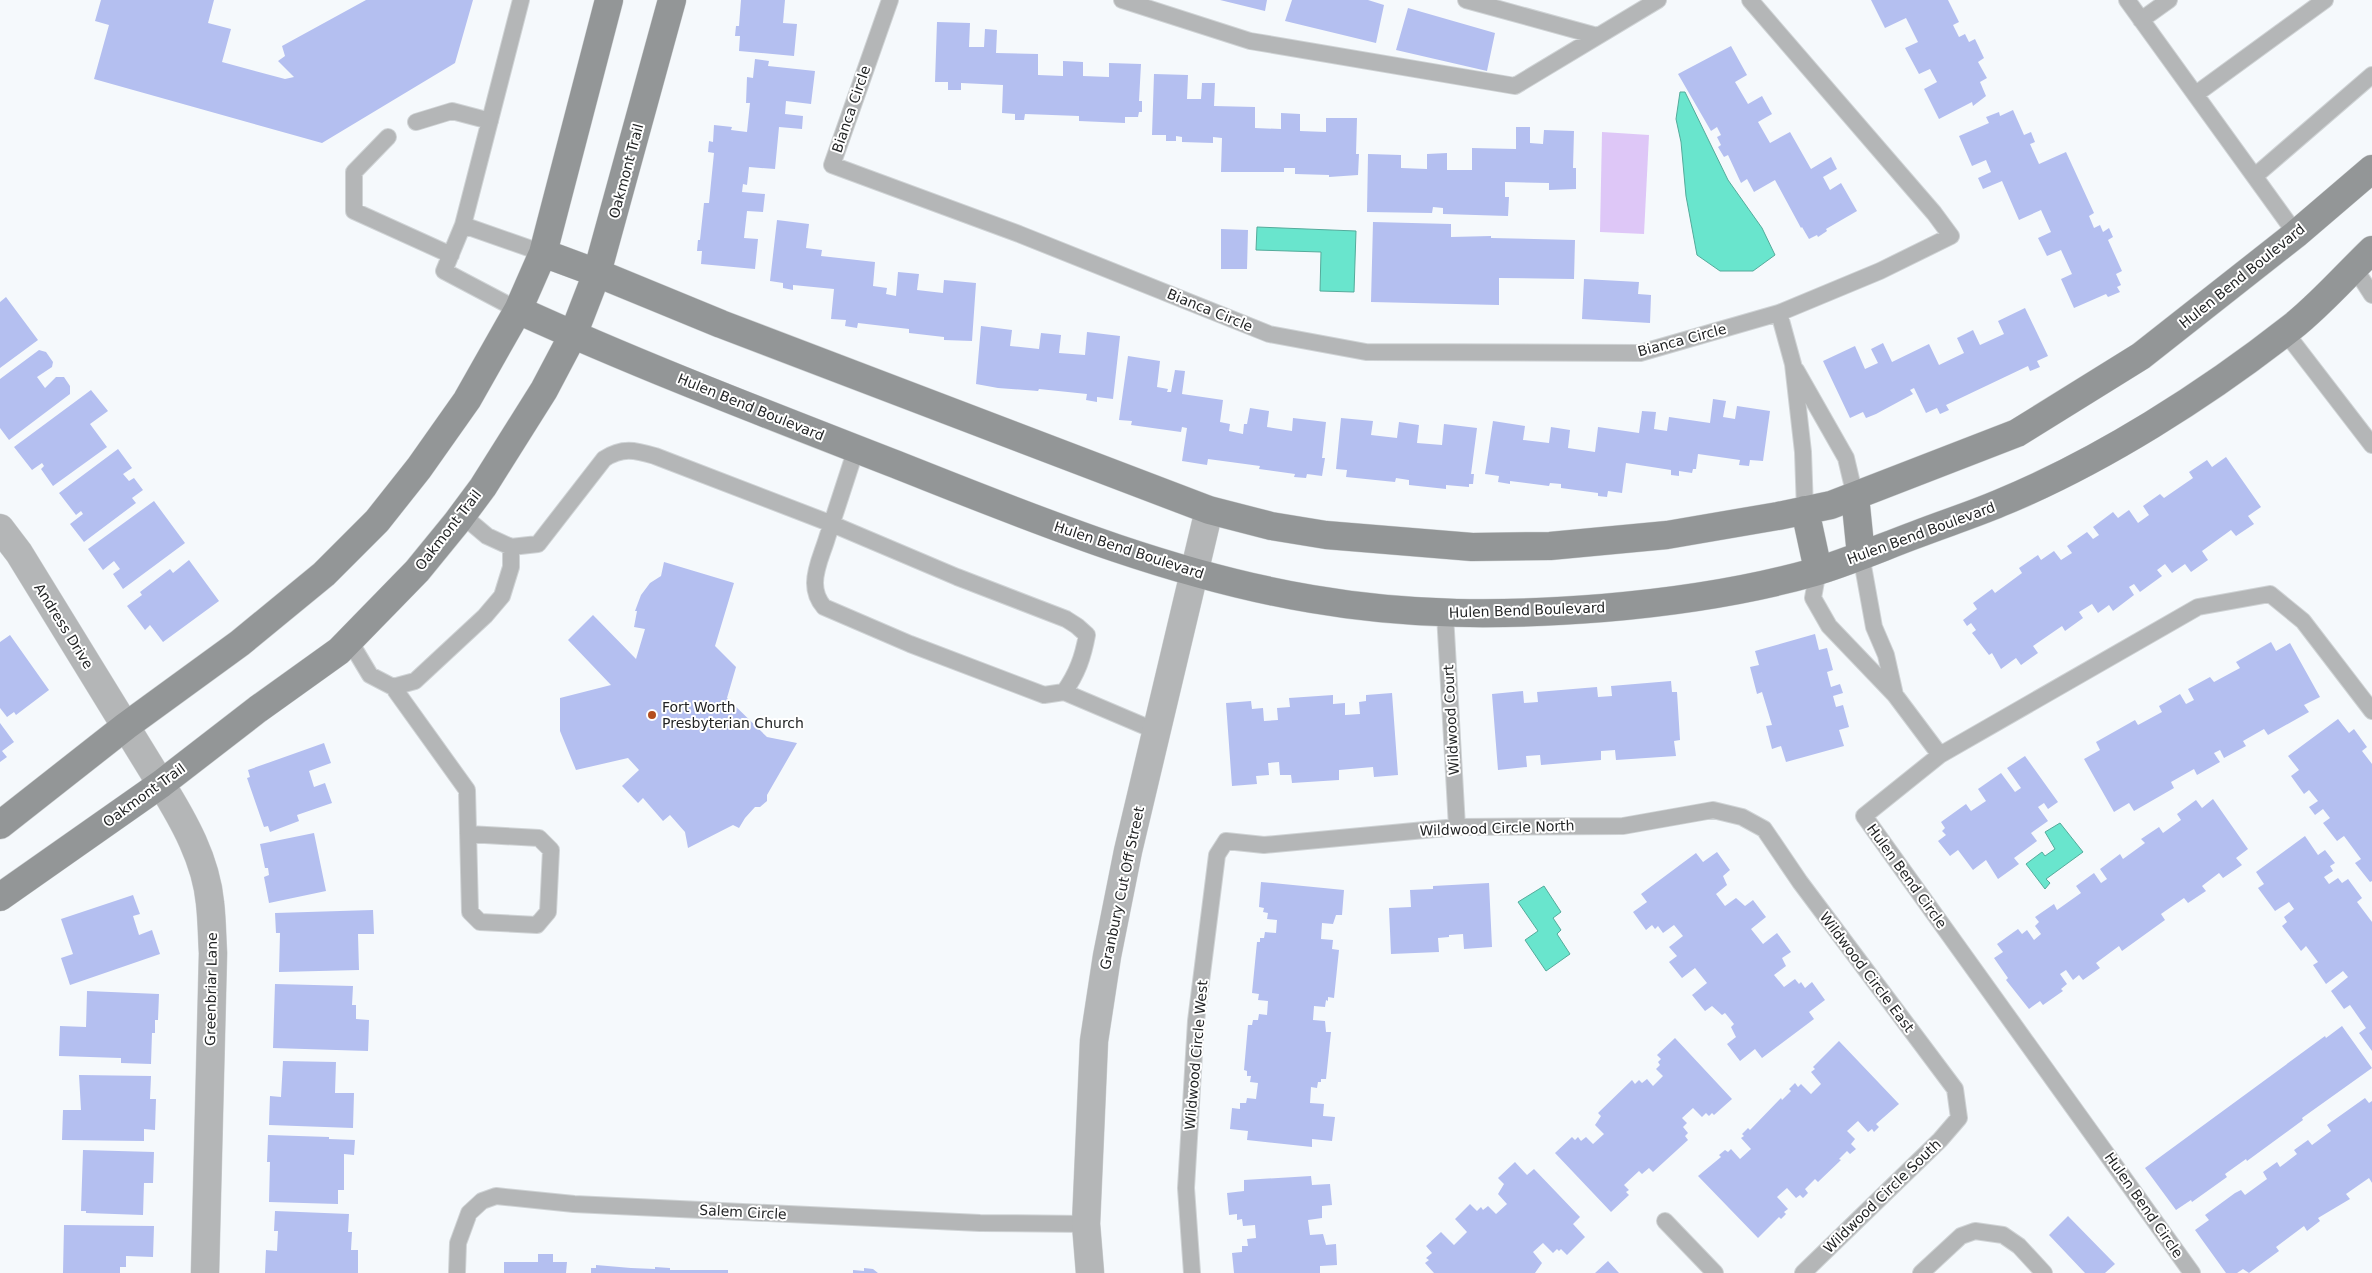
<svg xmlns="http://www.w3.org/2000/svg" width="2372" height="1273" viewBox="0 0 2372 1273" font-family="'DejaVu Sans',sans-serif">
<style>
.green{fill:#dec7f7}
.water{fill:#69e5cd;stroke:#54ab9b}
.building{fill:#b4bff0}
.lines{fill:none;stroke-linecap:round;stroke-linejoin:round}
.lane-casing{stroke:#cfd3d5;stroke-width:18}
.street-casing{stroke:#cfd3d5;stroke-width:29}
.secondary-casing{stroke:#cfd3d5;stroke-width:29}
.lane{stroke:#b4b6b7;stroke-width:16}
.street{stroke:#b4b6b7;stroke-width:28}
.secondary{stroke:#939697;stroke-width:28}
.poi-dot{fill:#b34e1f;stroke:#fff;stroke-width:2}
.labels{text-anchor:middle;stroke-width:4;stroke-linejoin:round;paint-order:stroke}
.street-label{font-size:14px;fill:#222425;stroke:#fff}
.poi-label{font-size:14px;fill:#222425;stroke:#fff;text-anchor:start}
</style>
<rect width="100%" height="100%" fill="#f5f9fc"/>
<path class="green" d="M1602,132L1649,135L1644,234L1600,232Z"/>
<path class="water" d="M1680,92H1685L1728,180L1762,228L1775,255L1753,271H1720L1697,255L1686,196L1681,142L1676,119Z
M1257,227L1356,231L1354,292L1320,291L1321,252L1256,250Z
M2060,823L2083,852L2046,879L2050,883L2045,889L2026,864L2042,852L2045,856L2055,849L2045,832Z
M1544,886L1561,912L1553,918L1561,930L1557,934L1570,954L1546,971L1525,940L1538,931L1518,902Z"/>
<path class="building" d="M101,0H214L208,23L231,29L222,62L285,79L294,77L278,61L285,56L282,46L366,0H473L455,63L322,143L94,79L109,25L95,21Z
M741,0H785L783,23L797,24L794,56L739,51L740,36H735L736,26H739Z
M1220,0H1267L1265,11Z
M1292,0H1368L1384,5L1376,43L1285,21Z
M1871,0H1948L1959,22L1953,25L1959,37L1965,34L1969,42L1975,39L1984,58L1978,62L1987,78L1980,82L1986,96L1973,106L1972,102L1939,119L1924,89L1937,82L1930,69L1919,74L1905,48L1918,42L1906,18L1885,28Z
M1408,8L1495,33L1487,71L1396,50Z
M937,22L970,23L969,47H984L985,29L997,30L996,53L1038,54V75L1063,76V61L1083,62V76L1109,77V63L1141,64L1139,101H1142V112H1139L1138,117H1125V123L1079,121V116L1025,114L1024,120H1015V114L1002,113L1003,85L961,83V90H948V82H935Z
M1731,46L1747,75L1735,82L1748,104L1762,96L1772,114L1758,122L1770,143L1790,132L1811,169L1831,157L1837,169L1823,177L1830,190L1841,183L1857,211L1826,229L1827,231L1818,237L1817,235L1809,239L1802,227L1801,228L1775,180L1754,192L1747,179L1741,183L1728,155L1724,157L1718,147L1721,145L1717,137L1721,135L1717,127L1711,131L1678,74Z
M755,59L769,61L768,66L815,71L811,104L786,101L785,114L803,116L802,129L779,127L775,169L749,167L747,185L743,184L742,192L765,194L763,212L747,211L744,238L758,239L755,269L701,264L702,251H697L698,240H700L704,203H709L714,153L708,152L709,141L713,142L714,125L732,127L731,130L747,132L750,103H746L747,77L753,78Z
M1154,74L1188,75L1187,99H1201L1202,83H1215L1214,106L1255,107V128L1281,129V113L1300,114V131L1326,132V118H1357L1356,154H1359L1358,175L1329,177V175L1295,174V168H1284V172H1221L1222,138L1213,137V143L1182,142V137L1176,136V141H1166V135H1152Z
M2013,110L2024,135L2031,132L2035,142L2030,144L2039,164L2066,152L2094,213L2089,216L2094,228L2100,225L2103,232L2109,228L2113,237L2108,240L2122,271L2116,274L2121,285L2117,287L2120,292L2108,297L2106,294L2074,308L2061,279L2072,274L2061,250L2047,256L2038,238L2051,232L2041,210L2019,220L2002,181L1983,189L1978,178L1991,172L1986,160L1972,166L1959,136L1989,123L1986,117L1999,112L2000,116Z
M1516,127H1530V143L1543,144L1544,130L1574,131L1573,168H1576V189L1549,190V183L1505,182V197H1509L1508,216L1443,214V208L1433,207L1432,213L1367,212L1368,154L1401,155V168L1427,169V154L1447,153V170H1472V148L1516,149Z
M777,220L809,224L806,248L822,250L821,256L875,262L873,286L887,288L886,294L896,296L898,272L919,274L917,290L943,293L944,280L976,283L972,341L944,340V337L909,333V329L858,323L857,328L845,326L846,320L831,319L834,289L793,285V290L783,288V283L770,281Z
M1373,222L1451,224V237L1491,236V238L1575,240L1574,279L1499,278V305L1371,302Z
M1221,229L1248,230L1247,269H1221Z
M1584,279L1639,282L1638,294L1651,295L1650,323L1582,319Z
M6,297L38,340L0,368V302Z
M2025,308L2048,356L2037,361L2040,367L2030,371L2028,366L1946,405L1949,410L1940,414L1937,408L1926,413L1914,388L1910,390L1913,394L1876,414L1866,418L1863,412L1850,418L1823,361L1855,346L1865,369L1878,363L1871,349L1883,343L1892,362L1929,344L1939,365L1964,353L1957,338L1973,330L1980,345L2004,334L1998,321Z
M981,326L1012,330L1010,346L1039,349L1041,333L1061,335L1059,353L1085,355L1087,332L1120,336L1113,399L1097,397V402L1086,400L1087,394L1039,389L1038,391L998,388L976,384Z
M39,350L46,352L53,362L52,367L37,377L45,388L56,377H64L70,386V394L9,440L0,428V379Z
M1128,356L1160,361L1157,387L1168,389L1167,392H1171L1175,370L1185,371L1182,394L1223,400L1220,422L1230,424L1229,431L1243,434L1244,424H1247L1250,408L1269,411L1267,427L1292,431L1293,418L1326,422L1322,458H1325L1322,476L1307,474L1306,478L1294,477L1295,474L1259,469L1260,466L1208,459L1207,465L1182,461L1187,428L1182,427L1181,432L1131,425L1132,421L1119,420Z
M91,390L108,411L90,424L107,447L53,486L41,469L44,466L42,463L32,470L14,447Z
M1713,399L1726,401L1723,417L1735,419L1737,406L1770,411L1763,461L1750,460L1749,466L1739,465L1740,460L1698,454L1696,469H1693L1692,473L1679,471V476L1671,475V470L1626,463L1622,493L1608,491L1607,497L1598,496V493L1561,488V484L1550,483L1549,486L1510,481V484L1498,482L1499,476L1485,474L1493,421L1525,426L1523,440L1549,443L1551,427L1570,430L1568,448L1595,452L1598,427L1639,433L1642,411L1656,412L1654,429L1667,431L1669,417L1710,423Z
M1341,418L1373,421L1371,435L1397,438L1399,422L1419,425L1417,443L1442,445L1444,424L1477,428L1471,474H1474L1473,484H1469V487L1446,485V489L1409,485V480L1396,478L1395,482L1346,477L1347,470L1336,469Z
M118,449L132,468L123,474L129,481L134,478L143,490L132,498L136,503L84,542L70,524L83,514L81,511L76,515L59,493Z
M2226,457L2261,507L2248,516L2254,524L2236,536L2231,530L2202,551L2208,560L2191,572L2185,564L2172,573L2165,564L2157,570L2162,576L2140,592L2134,584L2129,587L2134,595L2113,611L2109,605L2098,613L2092,604L2079,612L2083,618L2065,631L2062,626L2033,646L2038,653L2021,665L2016,658L2001,669L1992,653L1989,655L1972,633L1976,630L1971,623L1967,626L1963,620L1977,609L1973,603L1992,589L1995,593L2022,573L2019,568L2038,555L2041,560L2054,551L2061,560L2072,553L2067,546L2087,532L2093,539L2099,535L2093,527L2113,512L2118,518L2129,510L2138,523L2149,515L2143,506L2160,494L2164,498L2193,478L2189,472L2207,460L2212,467Z
M154,501L185,543L123,589L113,574L120,569L114,561L103,570L88,549Z
M189,560L219,601L163,642L150,625L145,630L127,606L142,595L140,592L170,569L173,573Z
M664,562L734,583L715,646L736,667L727,698L767,737L797,743L767,795V801L760,807H755L745,818L739,828L733,825L688,848L685,832L670,815L663,821L643,798L638,803L622,786L639,770L628,758L576,770L560,731V698L611,685L568,640L593,615L636,659L645,629L634,627L637,611H635L641,595L650,583L661,576Z
M1815,634L1819,650L1827,648L1833,670L1827,672L1831,687L1840,684L1843,693L1833,696L1836,707L1843,705L1849,727L1839,730L1844,746L1786,762L1781,746L1772,749L1766,726L1772,725L1762,692L1757,694L1750,667L1759,665L1755,651Z
M10,635L49,690L16,715L14,712L7,717L0,708V642Z
M2271,642L2276,651L2290,643L2320,697L2304,705L2309,712L2268,735L2264,729L2243,741L2246,746L2224,758L2220,750L2214,753L2220,762L2197,775L2194,769L2171,782L2174,788L2134,811L2129,803L2114,812L2084,759L2100,750L2096,742L2135,720L2138,725L2162,712L2159,706L2180,694L2186,704L2194,700L2188,689L2210,677L2214,682L2240,668L2236,662Z
M1671,681L1672,692H1677L1680,740L1674,741L1676,756L1616,760L1615,750L1601,751V760L1541,765L1540,755L1526,756L1527,767L1498,770L1492,694L1523,691L1524,703L1538,702L1537,692L1597,687L1598,697L1612,696L1611,686Z
M1392,693L1398,775L1374,777L1373,767L1339,770V780L1292,783L1291,775H1280L1279,762L1268,763L1269,775L1256,776L1257,784L1232,786L1226,703L1251,701L1252,709L1263,708L1264,721L1278,720L1277,708L1290,707L1289,698L1333,695V704L1345,703V715L1360,714L1359,702L1366,701V695Z
M2338,719L2349,733L2354,729L2367,747L2362,751L2372,764V881L2370,882L2355,863L2361,859L2344,836L2337,841L2323,823L2330,818L2323,809L2315,815L2309,807L2318,801L2309,790L2304,794L2291,776L2299,770L2288,756Z
M0,723L14,742L2,751L7,757L0,762Z
M324,743L331,763L309,771L314,787L325,783L332,803L297,815L299,821L270,832L268,826L264,827L247,778L250,777L248,770Z
M2025,756L2058,802L2048,809L2044,803L2038,807L2048,821L2031,833L2037,841L2014,858L2019,864L1998,879L1986,860L1973,870L1958,850L1950,856L1938,841L1946,835L1942,831L1945,828L1941,822L1966,804L1971,811L1986,801L1978,789L2001,773L2015,792L2021,788L2007,768Z
M2213,799L2248,849L2236,858L2242,865L2223,878L2219,873L2202,886L2206,891L2188,903L2184,898L2161,914L2165,920L2122,951L2119,946L2096,963L2100,968L2083,980L2079,975L2073,980L2066,970L2060,974L2067,984L2061,989L2063,991L2043,1005L2040,1001L2029,1009L2006,980L2008,978L1994,958L2003,952L1997,944L2018,929L2022,934L2027,930L2034,940L2041,934L2035,926L2039,922L2035,917L2054,904L2057,910L2081,893L2076,886L2094,873L2101,883L2107,879L2100,869L2120,854L2123,859L2145,843L2141,839L2159,827L2163,833L2181,820L2177,814L2196,800L2202,808Z
M314,833L326,891L269,903L264,877L269,875L268,868H265L260,844Z
M2305,836L2318,855L2325,850L2335,863L2330,866L2333,871L2324,877L2329,884L2338,878L2342,883L2348,879L2362,898L2357,902L2372,922V1051L2359,1033L2366,1028L2350,1005L2344,1009L2331,991L2348,977L2343,971L2326,984L2313,965L2318,962L2306,946L2301,951L2282,926L2287,922L2284,917L2294,909L2289,902L2275,911L2258,888L2264,884L2256,872Z
M1717,852L1730,870L1723,876L1727,885L1716,894L1725,906L1736,898L1745,906L1753,900L1766,917L1751,929L1763,944L1777,933L1791,952L1782,958L1786,966L1774,975L1784,987L1795,979L1799,984L1801,982L1805,988L1812,982L1825,1000L1809,1012L1814,1019L1762,1058L1755,1049L1740,1061L1727,1044L1736,1037L1731,1027L1734,1024L1725,1013L1722,1015L1712,1006L1705,1011L1692,995L1707,983L1695,968L1682,978L1669,962L1677,956L1669,947L1683,936L1674,925L1663,933L1658,926L1655,929L1652,925L1646,930L1633,912L1647,902L1641,894L1696,853L1703,862Z
M1261,882L1344,890L1342,915H1336L1333,924L1322,923L1321,939L1333,940L1332,949L1339,950L1334,998L1328,997V1001L1326,1000L1325,1007L1314,1006L1313,1020L1325,1021L1326,1032H1331L1326,1079H1321V1082H1318L1317,1088L1311,1087L1310,1103L1324,1104L1323,1116L1335,1117L1332,1141L1312,1139V1147L1247,1140L1248,1131L1230,1129L1232,1108L1240,1109V1103H1246L1247,1098L1256,1099L1258,1083L1250,1082L1251,1076H1247V1071L1244,1070L1248,1025H1252L1253,1020H1258L1259,1014L1267,1015L1268,1001L1258,1000L1259,994L1252,993L1257,942H1260V938H1264L1265,932L1276,933L1277,920L1267,919L1268,913L1263,912L1264,908L1259,907Z
M1489,883L1492,947L1464,949L1463,934L1449,935V937L1438,938L1439,952L1391,954L1389,908L1411,907L1410,890L1433,889V886Z
M133,895L140,914L133,916L139,935L152,930L160,954L70,985L61,958L73,954L61,919Z
M373,910L374,934H358L359,970L279,972L280,933H276L275,913Z
M275,984L353,986L352,1005H356V1019L369,1020L368,1051L273,1048Z
M87,991L159,994L158,1020H155V1033H152L151,1064L121,1063V1058L59,1056L60,1026L86,1027Z
M2342,1026L2372,1068L2302,1118L2303,1120L2247,1161L2246,1159L2225,1174L2227,1177L2192,1202L2191,1200L2176,1210L2145,1168L2325,1036L2326,1038Z
M1675,1038L1732,1099L1714,1115L1712,1113L1709,1116L1706,1113L1702,1117L1693,1108L1682,1118L1687,1123L1683,1127L1688,1133L1685,1136L1688,1140L1653,1172L1649,1168L1642,1174L1639,1171L1624,1185L1629,1190L1626,1192L1629,1195L1611,1212L1555,1153L1572,1137L1575,1140L1578,1137L1581,1141L1586,1137L1593,1144L1604,1134L1595,1125L1601,1116L1598,1113L1632,1080L1635,1084L1639,1080L1642,1083L1647,1079L1653,1086L1663,1076L1656,1069L1660,1065L1658,1062L1661,1059L1657,1055Z
M1839,1041L1899,1104L1876,1124L1879,1127L1874,1132L1872,1129L1868,1132L1858,1121L1847,1131L1855,1139L1851,1144L1856,1149L1850,1154L1847,1151L1839,1159L1841,1160L1818,1182L1815,1179L1805,1189L1808,1193L1803,1198L1800,1195L1796,1198L1787,1188L1777,1197L1788,1209L1784,1212L1786,1214L1781,1219L1779,1217L1758,1238L1698,1176L1721,1157L1719,1155L1725,1150L1728,1152L1731,1149L1740,1159L1751,1149L1741,1138L1744,1136L1742,1134L1748,1128L1750,1130L1781,1098L1782,1100L1791,1091L1789,1089L1795,1083L1798,1087L1801,1084L1811,1094L1821,1084L1811,1072L1815,1069L1813,1067Z
M283,1061L336,1062L335,1093H354L353,1128L269,1125L270,1096L281,1097Z
M79,1075L151,1076L150,1099H156L155,1130L144,1129V1141L62,1140L63,1110H81Z
M2365,1098L2369,1103L2372,1101V1183L2369,1178L2346,1194L2350,1199L2318,1218L2320,1221L2307,1231L2304,1226L2276,1247L2279,1251L2249,1273L2243,1269L2237,1273H2226L2195,1230L2209,1220L2205,1215L2235,1193L2241,1190L2245,1195L2267,1179L2263,1172L2277,1162L2280,1167L2297,1154L2294,1150L2308,1140L2312,1145L2331,1131L2327,1125Z
M268,1135L329,1137V1139L355,1140L354,1155L344,1154V1190H338V1204L269,1202L270,1162H267Z
M83,1150L154,1152L153,1183H144L143,1215L86,1213V1211H81Z
M1515,1162L1527,1175L1534,1169L1580,1217L1573,1224L1585,1237L1567,1255L1561,1249L1559,1251L1557,1249L1553,1253L1543,1243L1533,1252L1542,1263L1535,1273H1434L1425,1263L1429,1260L1426,1258L1432,1253L1426,1246L1441,1232L1454,1245L1467,1232L1455,1219L1470,1204L1477,1211L1481,1207L1483,1210L1488,1206L1496,1214L1507,1204L1498,1194L1504,1184L1498,1178Z
M1311,1176L1312,1185L1330,1184L1332,1205L1322,1206V1218L1308,1220L1310,1235L1323,1234L1326,1245L1336,1244L1337,1265L1320,1266V1273H1234L1232,1253L1242,1252V1246H1248L1247,1239L1256,1238L1255,1225L1243,1226L1242,1219L1237,1220V1214L1229,1215L1227,1193L1244,1191V1180Z
M275,1211L349,1214L348,1232H352L351,1250H358V1273H265L266,1250L277,1251L278,1231H274Z
M2068,1216L2115,1264L2105,1273H2085L2049,1235Z
M64,1225L154,1226L153,1257L126,1256V1267H120V1273H63Z
M538,1254H553V1262H567L566,1273H504V1262H538Z
M1608,1261L1619,1273H1595Z
M596,1265L631,1268L655,1269V1267L670,1268V1270H728V1273H591V1268H596Z
M864,1268L873,1269L878,1273H853V1270L864,1271Z"/>
<g class="lines">
<defs>
<path id="lane" d="M890,0L832,165L1019,234L1269,334L1366,352L1640,353L1779,313L1880,271L1951,236L1934,213L1750,0
M1122,0L1250,41L1515,86L1658,0
M1466,0L1597,36
M2127,0L2296,234
M2141,20L2169,0
M2196,94L2325,0
M416,122L452,111L490,121
M388,137L354,172V211L451,255
M2255,176L2372,75
M463,225L543,253
M2354,267L2372,295
M518,310L444,271L463,225L521,0
M1779,313L1793,364L1803,452L1805,510
M2285,332L2372,445
M1796,370L1846,458L1855,496
M462,515L487,536L511,547L538,544L604,459C622,447 635,450 655,456L832,524L957,577L1066,619L1077,626L1087,635C1083,657 1077,674 1064,692L1044,695L910,644L824,607C818,600 815,593 815,583C815,567 823,552 827,538C837,508 846,479 856,449
M1861,555L1874,627L1886,655L1895,695
M1818,570L1813,598L1829,626L1895,695L1940,755
M1445,614L1457,827
M349,640L370,675L393,687L415,681L485,616L502,596L511,567V547
M393,687L467,790L470,912L480,922L537,925L548,912L551,850L539,838L468,834
M1064,692L1156,731
M1665,1221L1715,1273
M457,1273L458,1243L469,1213L482,1201L496,1196L574,1204L980,1223L1086,1224
M1192,1273L1186,1188L1196,1021L1217,855L1226,841L1264,845L1457,827L1623,826L1713,810L1742,817L1764,829L1800,882L1955,1089L1959,1118L1940,1140L1803,1273
M1921,1273L1961,1236L1975,1231L2003,1235L2019,1246L2044,1273
M2192,1273L1864,816L1940,755L2198,607L2270,594L2303,621L2372,711"/>
<path id="street" d="M0,528L19,553L161,784C184,821 206,860 210,903C212,920 212,937 213,953L205,1273
M1090,1273L1086,1224L1094,1041L1107,956L1128,851L1209,510"/>
<path id="secondary" d="M543,253L597,273L721,324L1209,510L1271,526L1326,535L1472,547L1550,546L1667,535L1778,516L1831,505L2017,433L2141,356L2296,234L2372,169
M518,310C643,367 772,416 900,466C1034,519 1169,575 1312,599C1410,616 1503,616 1603,608C1673,602 1743,592 1811,573C1846,563 1880,548 1915,535C1943,524 1972,515 2000,503C2100,462 2207,394 2292,327C2321,304 2346,275 2372,250
M1855,496L1861,555
M1805,510L1818,570
M0,825L126,726L240,643L324,574L377,521L419,468L467,400L518,310L543,253L609,0
M0,897L161,784L258,709L339,651L417,571L457,522L483,487L544,390L573,335L597,273L672,0"/>
</defs>
<use href="#lane" class="lane-casing"/>
<use href="#street" class="street-casing"/>
<use href="#secondary" class="secondary-casing"/>
<use href="#lane" class="lane"/>
<use href="#street" class="street"/>
<use href="#secondary" class="secondary"/>
</g>
<circle class="poi-dot" cx="652" cy="715" r="5"/>
<g class="labels">
<g class="street-label">
<text transform="translate(851 109) rotate(-71)" y="5">Bianca Circle</text>
<text transform="translate(626 171) rotate(-75)" y="5">Oakmont Trail</text>
<text transform="translate(2242 276) rotate(-39)" y="5">Hulen Bend Boulevard</text>
<text transform="translate(1210 310) rotate(22)" y="5">Bianca Circle</text>
<text transform="translate(1682 340) rotate(-15)" y="5">Bianca Circle</text>
<text transform="translate(751 407) rotate(22)" y="5">Hulen Bend Boulevard</text>
<text transform="translate(448 530) rotate(-52)" y="5">Oakmont Trail</text>
<text transform="translate(1921 533) rotate(-20)" y="5">Hulen Bend Boulevard</text>
<text transform="translate(1129 550) rotate(18)" y="5">Hulen Bend Boulevard</text>
<text transform="translate(1527 610) rotate(-2)" y="5">Hulen Bend Boulevard</text>
<text transform="translate(64 626) rotate(58)" y="5">Andress Drive</text>
<text transform="translate(1451 720) rotate(-93)" y="5">Wildwood Court</text>
<text transform="translate(144 795) rotate(-36)" y="5">Oakmont Trail</text>
<text transform="translate(1497 828) rotate(-2)" y="5">Wildwood Circle North</text>
<text transform="translate(1907 876) rotate(54)" y="5">Hulen Bend Circle</text>
<text transform="translate(1122 888) rotate(-78)" y="5">Granbury Cut Off Street</text>
<text transform="translate(1867 972) rotate(53)" y="5">Wildwood Circle East</text>
<text transform="translate(211 989) rotate(-89)" y="5">Greenbriar Lane</text>
<text transform="translate(1196 1055) rotate(-85)" y="5">Wildwood Circle West</text>
<text transform="translate(1882 1196) rotate(-44)" y="5">Wildwood Circle South</text>
<text transform="translate(2144 1205) rotate(55)" y="5">Hulen Bend Circle</text>
<text transform="translate(743 1212) rotate(3)" y="5">Salem Circle</text>
</g>
<g class="poi-label">
<text x="662" y="712">Fort Worth<tspan x="662" dy="16">Presbyterian Church</tspan></text>
</g>
</g>
</svg>
